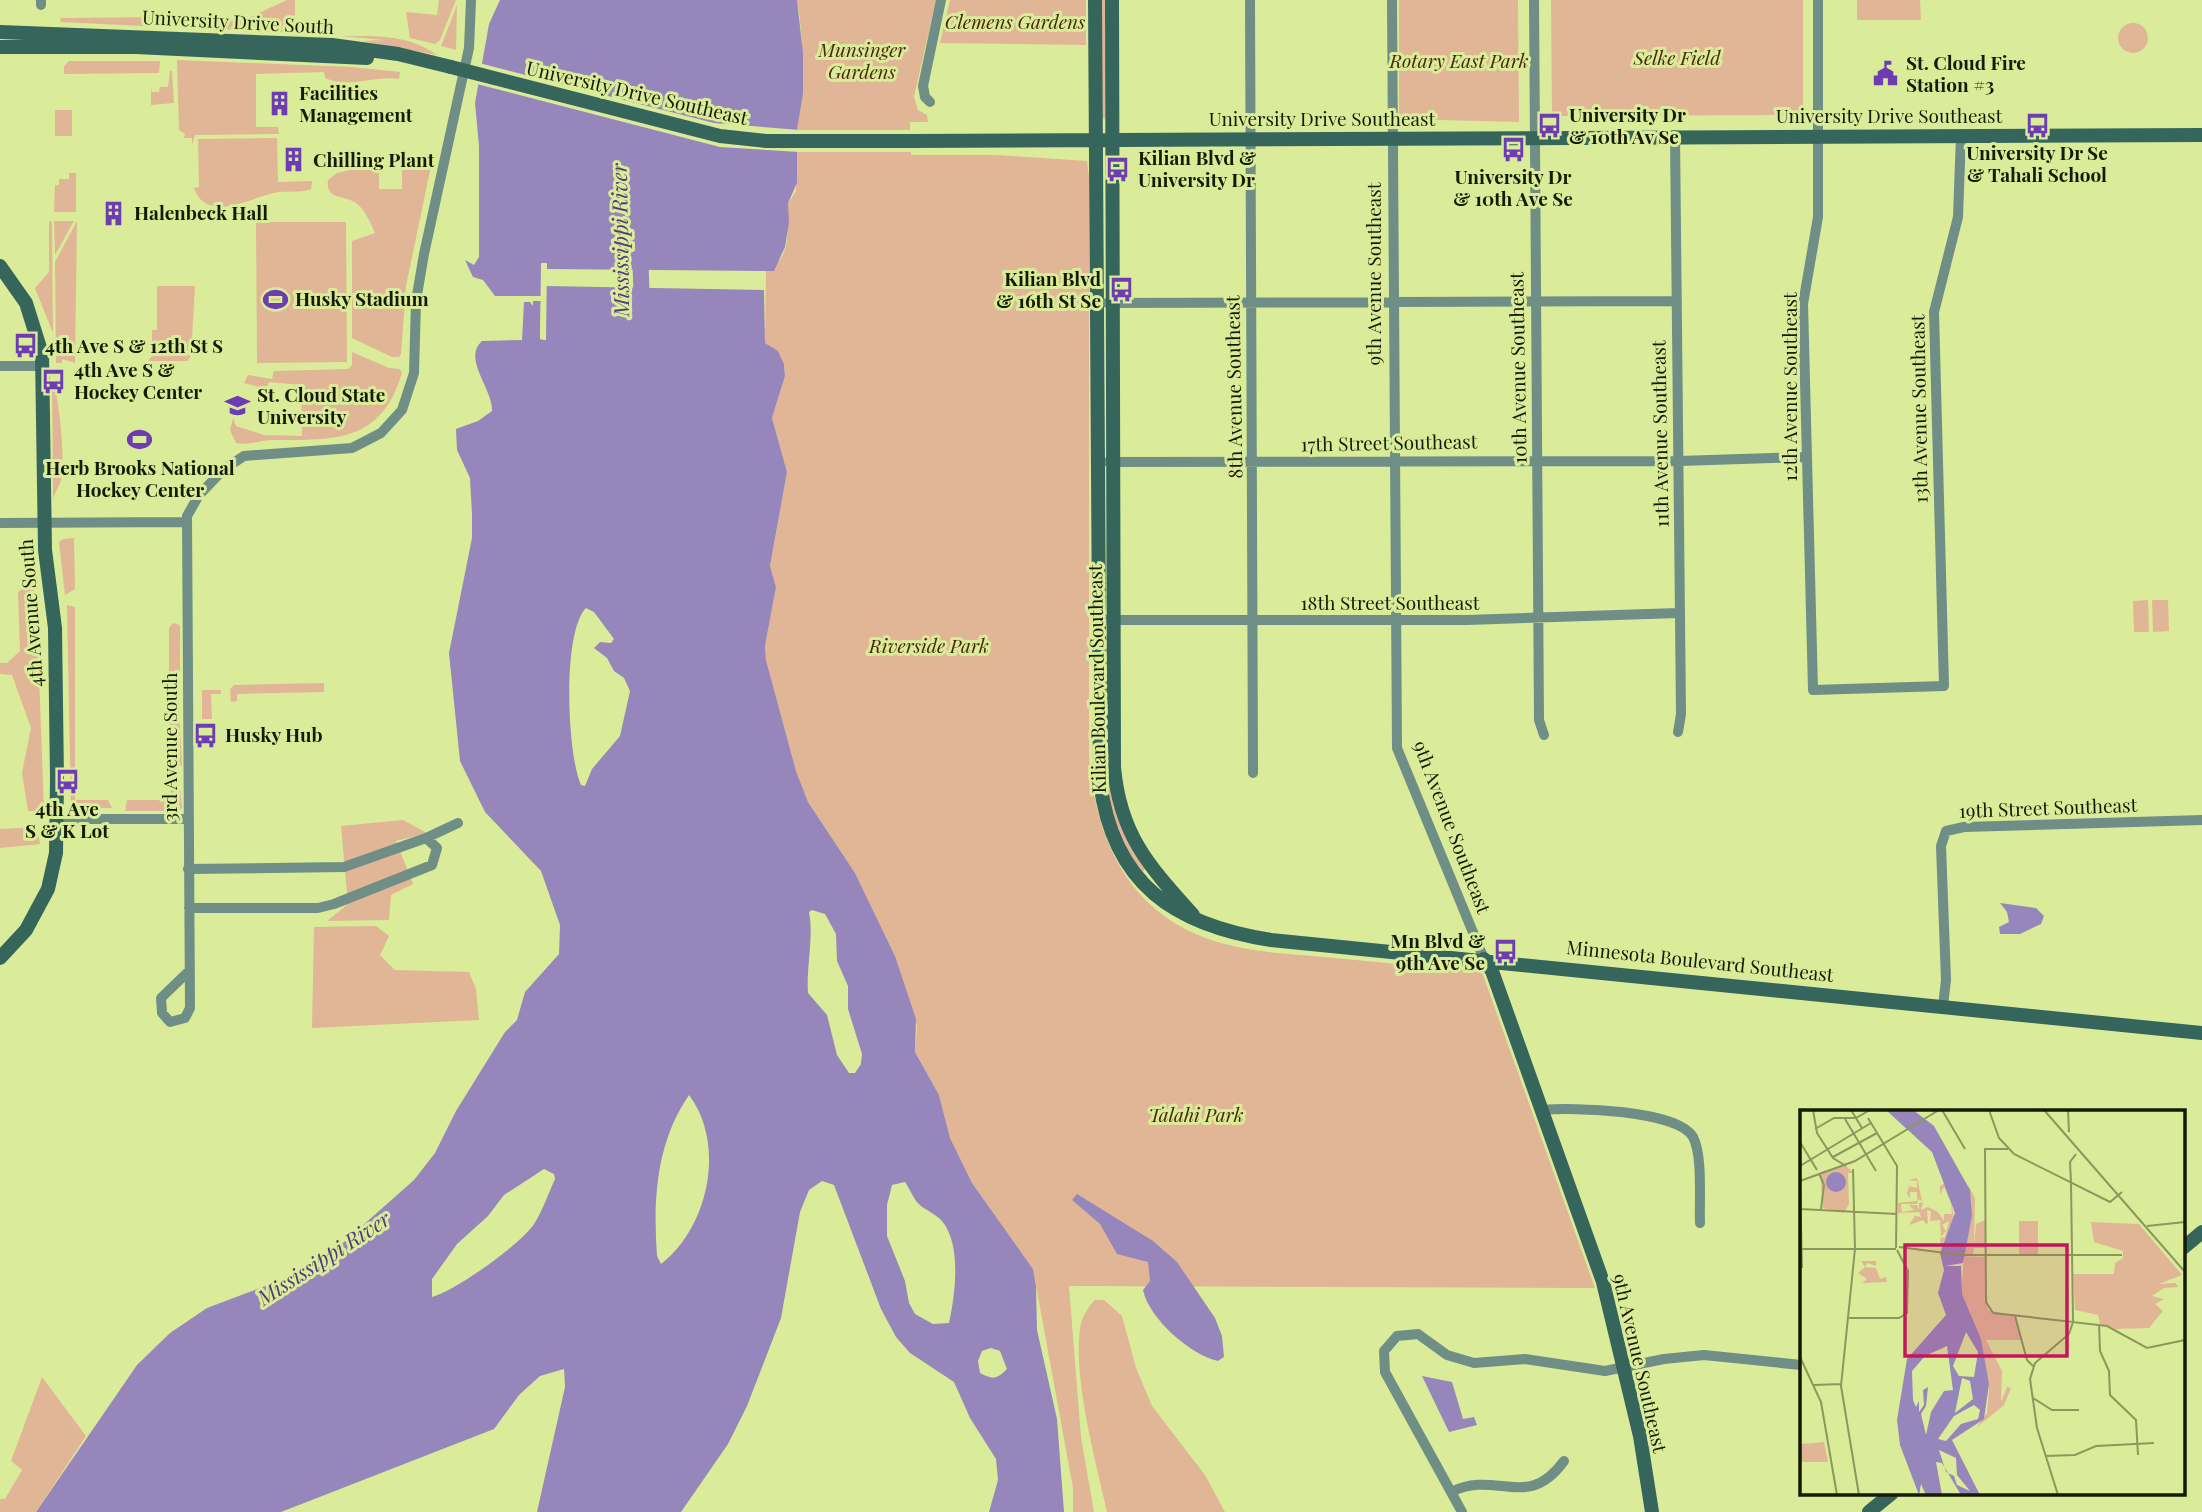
<svg xmlns="http://www.w3.org/2000/svg" width="2202" height="1512" viewBox="0 0 2202 1512" font-family="'Playfair Display',serif">
<style>
.green{fill:#e0b696}
.water{fill:#9786bb;fill-rule:evenodd}
.pier{fill:#daec99}
.lines{fill:none;stroke-linecap:round;stroke-linejoin:round}
.river{stroke:#9786bb;stroke-width:16}
.street{stroke:#6f8e86;stroke-width:10}
.secondary{stroke:#36655b;stroke-width:14}
.secondary-bridge{stroke:#36655b;stroke-width:14}
.labels{text-anchor:middle;stroke-width:6;stroke-linejoin:round;paint-order:stroke}
.street-label{font-size:19px;fill:#151b00;stroke:#daec99}
.park-label{font-size:19px;font-style:italic;fill:#492707;stroke:#daec99}
.poi-label{font-size:19px;font-weight:bold;fill:#151b00;stroke:#daec99;text-anchor:start}
.water-label{font-size:21px;font-style:italic;fill:#533a7d;stroke:#daec99}
.inset-road{fill:none;stroke:#8b985c;stroke-width:2}
.view{fill:#c2185b;fill-opacity:0.15;stroke:#c2185b;stroke-width:3.5}
.inset-edge{fill:none;stroke:#151b00;stroke-width:3.5}
</style>
<rect width="100%" height="100%" fill="#daec99"/>
<path class="green" d="M287,0H295V24L300,33L198,28V22L244,20Z
M439,0H456L440,40L435,44L410,38L406,12L437,15Z
M797,0H936L914,97L918,110L927,115L928,122H910V130H797C803,86 805,44 797,0Z
M950,0H1086V45L940,43Z
M1100,0H1107L1105,119L1102,118Z
M1399,0H1518L1519,122L1399,119Z
M1551,0H1803V115L1552,116Z
M1857,0H1920L1921,20H1857Z
M457,5L456,50L441,46Z
M168,17L163,27L60,22L61,18Z
M2118 38a15 15 0 1 1 30 0a15 15 0 1 1-30 0Z
M340,36C374,36 409,34 437,55L362,41L385,40Z
M177,60L352,67L400,72L399,79C375,75 348,89 325,78L324,72L256,74V127H278L279,134L195,135L192,145V138H184L185,134L179,130Z
M69,61H160L159,73L64,74V66Z
M170,71H172L174,103L151,105V87L152,92H159L160,87H168Z
M55,110H72V136H55Z
M277,138L278,182L312,181L311,189C302,193 289,191 278,192C254,196 206,225 194,188L199,187L198,139Z
M796,152H911V155H996L1087,161L1089,176V756C1096,847 1134,922 1229,945C1260,953 1292,954 1324,957C1377,962 1430,967 1482,972L1595,1288L1069,1286L1081,1437L1094,1512H1073V1488L1033,1269L972,1183L950,1138L939,1095L915,1052L917,1026L895,956L855,873L808,802L796,771L766,660L765,646L776,587L770,566L787,472L772,418L785,376L784,364L778,351L765,343L766,271C793,259 787,226 788,203L796,191Z
M402,162H431V166L406,286L401,354L399,357H392L352,338V241L375,233C371,224 365,209 356,203C345,195 325,200 328,180L337,173L379,163V189H402Z
M69,173H76V212H54L55,185H59V179H69Z
M49,221L52,222L53,333L35,288L49,272Z
M54,221H74L55,255Z
M77,221L75,363L62,359V363H56L55,262Z
M256,222H346L347,362L257,363Z
M157,286H195L191,356L187,361H148L152,356V330H157Z
M352,352L389,368L400,369L402,373C381,443 335,440 273,440C262,440 245,446 236,443L230,430L233,418L236,426L264,435L302,436L301,385L269,382L266,389L244,383L248,375L272,379L274,371L348,369L352,365Z
M52,379C59,392 65,462 62,477C60,484 56,491 53,498Z
M74,538L75,589L65,595L59,542L63,539Z
M33,581L37,618L44,811H28L22,773L31,728L12,675L0,674V663H7L20,651L18,592Z
M2148,600L2149,632H2134L2133,601Z
M2152,600H2168L2169,631L2153,632Z
M67,605L75,607V800H108L112,808H71Z
M173,623L180,625V682L174,685L169,682V628Z
M1105,638H1107L1112,772L1145,869L1142,873L1119,838L1105,783Z
M324,683V692L237,694V701L231,702L230,689L234,685Z
M202,690H221V694H211L212,719H202Z
M178,692L182,765L175,767L170,764L169,698Z
M179,777L182,808L179,811H125L127,800H170L171,780Z
M403,820L427,833L396,841L413,884L391,895L389,920L327,921L348,904L341,826Z
M37,827L40,844L0,848V829Z
M376,926L389,936L380,955L395,970L469,972L476,989L479,1020L312,1028L314,927Z
M1095,1300H1104L1122,1316L1136,1368L1152,1406L1205,1475L1225,1512H1107C1096,1462 1071,1372 1081,1323C1083,1315 1090,1305 1095,1300Z
M42,1377L86,1436L36,1512H0V1499H5L22,1470L11,1461Z"/>
<path class="water" d="M500,0H797L803,53V93L797,130V183L788,203L789,223L785,247L774,271L547,269V263L541,264V296H495L483,280L473,277L465,260L474,265L479,257V146L475,103L489,24Z
M546,286L764,290L765,343L778,351L784,364L785,376L772,418L787,472L770,566L776,587L765,646L766,660L796,771L808,802L855,873L895,956L916,1019L915,1052L939,1095L950,1138L972,1183L1033,1269L1036,1286L1037,1330L1057,1419L1064,1512H989L998,1480L996,1459L970,1418L954,1382L910,1353L896,1337L881,1309L834,1185L822,1181L809,1190L800,1212L781,1318L747,1406L728,1444L681,1512H537L565,1387L564,1369L540,1376L519,1395L494,1429L281,1512H36L137,1365L170,1333L207,1308L281,1280L335,1250L414,1180L435,1153L456,1111L505,1032L517,1020L525,992L559,954L560,925L541,871L485,812L460,761L449,653L472,538V514L470,478L457,450L456,429L478,421L492,411C493,389 462,359 482,341L522,340L524,302H530L533,306V301H541L540,339L546,340ZM586,608L594,612L614,639L611,643L600,642L594,648L607,658L614,671L624,678L630,691L620,736L592,769L585,786L581,785C567,754 562,632 586,608ZM812,910L825,914L836,934L837,961L848,986V1009L862,1054L861,1064L855,1073H849L837,1055L827,1015L808,993C806,968 814,936 809,912ZM689,1095C726,1144 709,1227 661,1264L657,1256C653,1200 656,1143 689,1095ZM544,1169L554,1174L555,1179C548,1194 543,1210 534,1224C520,1245 455,1291 432,1297V1279L457,1244L488,1216L504,1195ZM905,1182C909,1188 912,1195 916,1201C922,1209 935,1213 942,1221C962,1245 955,1296 949,1323L933,1324L915,1314L909,1303L905,1281L887,1236V1205L892,1185ZM991,1348L1000,1351L1007,1369C997,1379 993,1380 980,1373L978,1361L982,1351Z
M2000,903L2036,908L2044,916L2041,924L2020,934H2000L1999,927L2009,922L2007,912Z
M1077,1194L1153,1241L1177,1262L1215,1318L1222,1336L1224,1357L1218,1361C1191,1355 1149,1319 1143,1290L1150,1281L1148,1262L1117,1254L1100,1224L1072,1200Z
M1422,1376L1452,1382L1463,1419L1474,1417L1477,1425L1449,1432Z"/>
<path class="pier" d="M479,63L714,123L800,130V152L720,147L477,84Z
M541,263H547L546,340L540,339Z"/>
<g class="lines">
<path class="river" d="M640,249L642,307"/>
<path class="street" d="M41,0V5
M1250,0L1253,773
M1392,0L1397,748L1484,959
M1534,0L1539,720L1544,735
M1818,0V217L1803,304L1813,690L1944,686L1934,312L1958,217L1961,135
M930,102L925,97L923,86L941,0
M1675,135L1681,714L1678,732
M1107,303L1677,301
M0,366H42
M1108,462L1679,461L1807,457
M0,523L186,522
M1108,620H1467L1679,613
M57,819H188
M426,838L458,823
M188,869L344,867L426,838L437,848L432,865L334,904L318,908H189
M189,971L161,998L162,1013L170,1022L185,1018L190,1008L187,516L199,495L224,469L244,456L352,448L381,433L402,410L414,373L416,301L424,254L469,48L471,0
M1943,1006L1946,980L1941,846L1946,831L1964,827L2202,820
M1543,1110C1572,1107 1678,1110 1693,1137C1703,1156 1699,1200 1700,1223
M1451,1492C1497,1469 1527,1512 1564,1461
M1462,1512L1385,1372L1384,1351L1397,1336L1418,1334L1447,1355L1474,1363L1525,1359L1605,1371L1664,1359L1704,1355L1801,1365"/>
<path class="secondary" d="M1095,0L1100,782C1113,884 1174,925 1271,940L2202,1033
M1112,0L1114,767C1120,835 1149,866 1193,915
M0,32L332,45L398,54L451,67
M0,47H136L367,58
M910,141L2202,135
M0,266L26,303L42,354L45,550L55,628L57,779L56,853L48,889L26,930L0,958
M1484,959L1492,971L1603,1282L1640,1436L1652,1512
M2183,1248L2202,1232
M1869,1512L1892,1493"/>
<path class="secondary-bridge" d="M451,67L720,136L766,141H910"/>
</g>
<defs>
<symbol id="civic-bare" viewBox="-9 -9 18 18"><path d="M-.6-6.5H3V-4.5H.6V-3L4-1V1h2V6H-6V1h2V-1L-.6-3ZM-1.2 2.5V6h2.4V2.5Z" fill="#6d3bb2" stroke="#daec99" stroke-width="2.5" paint-order="stroke"/></symbol>
<symbol id="building-bare" viewBox="-9 -9 18 18"><path d="M-4-6H4V6H1V3H-1V6H-4ZM-2.5-4.3h1.7v1.8h-1.7ZM.8-4.3h1.7v1.8H.8ZM-2.5-1h1.7V.8h-1.7ZM.8-1h1.7V.8H.8Z" fill="#6d3bb2" stroke="#daec99" stroke-width="2.5" paint-order="stroke"/></symbol>
<symbol id="bus-bare" viewBox="-9 -9 18 18"><path d="M-5-6H5V4H4V6H2V4H-2V6H-4V4H-5ZM-3.5-4V0h7V-4ZM-3.5 1.2v1.5H-2V1.2ZM2 1.2v1.5H3.5V1.2Z" fill="#6d3bb2" stroke="#daec99" stroke-width="2.5" paint-order="stroke"/></symbol>
<symbol id="stadium-bare" viewBox="-9 -9 18 18"><path d="M0-5a6.5 5 0 1 0 0 10a6.5 5 0 1 0 0-10ZM-3.5-1.8h7v3.6h-7Z" fill="#6d3bb2" stroke="#daec99" stroke-width="2.5" paint-order="stroke"/></symbol>
<symbol id="university-bare" viewBox="-9 -9 18 18"><path d="M0-5L7-2L0 1L-7-2ZM-4 1L0 2.5L4 1V4Q0 6-4 4Z" fill="#6d3bb2" stroke="#daec99" stroke-width="2.5" paint-order="stroke"/></symbol>
</defs>
<g fill-rule="evenodd">
<use href="#civic-bare" x="1868" y="56" width="35" height="35"/>
<use href="#building-bare" x="262" y="86" width="35" height="35"/>
<use href="#bus-bare" x="2020" y="108" width="35" height="35"/>
<use href="#bus-bare" x="1532" y="108" width="35" height="35"/>
<use href="#bus-bare" x="1496" y="132" width="35" height="35"/>
<use href="#building-bare" x="276" y="142" width="35" height="35"/>
<use href="#bus-bare" x="1100" y="152" width="35" height="35"/>
<use href="#building-bare" x="96" y="196" width="35" height="35"/>
<use href="#bus-bare" x="1104" y="272" width="35" height="35"/>
<use href="#stadium-bare" x="258" y="282" width="35" height="35"/>
<use href="#bus-bare" x="8" y="328" width="35" height="35"/>
<use href="#bus-bare" x="36" y="364" width="35" height="35"/>
<use href="#university-bare" x="220" y="388" width="35" height="35"/>
<use href="#stadium-bare" x="122" y="422" width="35" height="35"/>
<use href="#bus-bare" x="188" y="718" width="35" height="35"/>
<use href="#bus-bare" x="50" y="764" width="35" height="35"/>
<use href="#bus-bare" x="1488" y="934" width="35" height="35"/>
</g>
<g class="labels">
<g class="street-label">
<text transform="translate(238 22) rotate(3)" y="7">University Drive South</text>
<text transform="translate(637 93) rotate(13)" y="7">University Drive Southeast</text>
<text x="1889" y="123">University Drive Southeast</text>
<text x="1322" y="126">University Drive Southeast</text>
<text transform="translate(1374 274) rotate(-90)" y="7">9th Avenue Southeast</text>
<text transform="translate(1518 368) rotate(-91)" y="7">10th Avenue Southeast</text>
<text transform="translate(1234 387) rotate(-91)" y="7">8th Avenue Southeast</text>
<text transform="translate(1790 387) rotate(-90)" y="7">12th Avenue Southeast</text>
<text transform="translate(1919 409) rotate(-91)" y="7">13th Avenue Southeast</text>
<text transform="translate(1660 434) rotate(-91)" y="7">11th Avenue Southeast</text>
<text transform="translate(1389 443) rotate(-1)" y="7">17th Street Southeast</text>
<text x="1390" y="610">18th Street Southeast</text>
<text transform="translate(31 613) rotate(-94)" y="7">4th Avenue South</text>
<text transform="translate(1097 679) rotate(-91)" y="7">Kilian Boulevard Southeast</text>
<text transform="translate(170 747) rotate(-90)" y="7">3rd Avenue South</text>
<text transform="translate(2048 808) rotate(-2)" y="7">19th Street Southeast</text>
<text transform="translate(1452 827) rotate(69)" y="7">9th Avenue Southeast</text>
<text transform="translate(1700 961) rotate(6)" y="7">Minnesota Boulevard Southeast</text>
<text transform="translate(1640 1363) rotate(77)" y="7">9th Avenue Southeast</text>
</g>
<g class="park-label">
<text x="1015" y="29">Clemens Gardens</text>
<text x="862" y="57">Munsinger<tspan x="862" dy="22">Gardens</tspan></text>
<text x="1677" y="65">Selke Field</text>
<text x="1459" y="68">Rotary East Park</text>
<text x="929" y="653">Riverside Park</text>
<text x="1196" y="1122">Talahi Park</text>
</g>
<g class="poi-label">
<text x="1906" y="70">St. Cloud Fire<tspan x="1906" dy="22">Station #3</tspan></text>
<text x="299" y="100">Facilities<tspan x="299" dy="22">Management</tspan></text>
<text x="1569" y="122">University Dr<tspan x="1569" dy="22">&amp; 10th Av Se</tspan></text>
<text x="2037" y="160" text-anchor="middle">University Dr Se<tspan x="2037" dy="22">&amp; Tahali School</tspan></text>
<text x="1138" y="165">Kilian Blvd &amp;<tspan x="1138" dy="22">University Dr</tspan></text>
<text x="313" y="167">Chilling Plant</text>
<text x="1513" y="184" text-anchor="middle">University Dr<tspan x="1513" dy="22">&amp; 10th Ave Se</tspan></text>
<text x="134" y="220">Halenbeck Hall</text>
<text x="1101" y="286" text-anchor="end">Kilian Blvd<tspan x="1101" dy="22">&amp; 16th St Se</tspan></text>
<text x="295" y="306">Husky Stadium</text>
<text x="45" y="353">4th Ave S &amp; 12th St S</text>
<text x="74" y="377">4th Ave S &amp;<tspan x="74" dy="22">Hockey Center</tspan></text>
<text x="257" y="402">St. Cloud State<tspan x="257" dy="22">University</tspan></text>
<text x="140" y="475" text-anchor="middle">Herb Brooks National<tspan x="140" dy="22">Hockey Center</tspan></text>
<text x="225" y="742">Husky Hub</text>
<text x="67" y="816" text-anchor="middle">4th Ave<tspan x="67" dy="22">S &amp; K Lot</tspan></text>
<text x="1485" y="948" text-anchor="end">Mn Blvd &amp;<tspan x="1485" dy="22">9th Ave Se</tspan></text>
</g>
<g class="water-label">
<text transform="translate(621 240) rotate(-91)" y="7">Mississippi River</text>
<text transform="translate(324 1259) rotate(-33)" y="7">Mississippi River</text>
</g>
</g>
<g transform="translate(1800 1110)">
<rect width="385" height="385" fill="#daec99"/>
<path d="M45,55L54,63H48L49,94L44,103L23,98L20,62ZM117,68L122,91L118,89L117,94H101L102,102L114,100L109,95H117L119,100V93L123,92L121,100L128,97L138,102L144,111V104H152L151,93L144,77L140,85V76L146,72L149,78L154,109L141,138L140,128L145,127L149,111L142,115L146,121L141,127L140,110L130,111L131,101L127,100L128,113L126,114L123,110L109,115L115,106L121,107L119,102L98,103V93L117,91V82H110V88L107,84L109,76L117,78V71L108,70ZM168,75L175,88L174,134L176,114L185,110V138H174L173,144L164,145L172,106ZM219,111H238V144H219ZM291,112L339,114L382,165L359,174L376,173L378,177L364,178L352,186L364,189L355,194L363,201L349,218L316,219L300,214L298,205L275,200L273,164H314L315,153L323,148V141L294,132ZM164,146L185,147L188,200L214,206L222,230H186L202,261L201,292L207,277L211,278L204,295L177,317L187,303L189,279L181,229L161,183ZM61,151H76V156L67,153L65,157L76,158L80,169L86,167L87,172L62,173L67,169L58,163L65,157ZM24,332L28,352H0L1,334Z" fill="#e0b696"/>
<path d="M86,0H113L134,16L170,80L172,106L163,153L145,156H161L162,184L181,229L189,274L184,309L152,330L180,385H161L142,353L136,352L142,385H126L121,374L119,385L100,335L97,310L107,249L146,205L138,183L144,160L140,143L155,103L132,42ZM166,222L178,242L174,267L159,266L153,256ZM147,236L153,280L144,281L131,302L126,325L121,304L126,296L128,277L123,280L124,295L119,302V291L116,297L113,290L112,261L125,246ZM162,268L170,271L173,289L155,303ZM174,295L180,300L178,309L161,314L146,331L138,329L154,306ZM139,340L156,348L157,365L170,381L157,375L154,366L146,362ZM26 72a10 10 0 1 1 20 0a10 10 0 1 1-20 0Z" fill="#9786bb" fill-rule="evenodd"/>
<path class="inset-road" d="M13,0L17,23L33,48L46,56M51,0L62,18M142,0L165,39M189,0L199,28L214,44L310,92L322,82M244,0L385,162M268,0L269,22M68,8L97,56L96,138M45,9L76,61M15,19L34,8H56L70,0M0,32L17,60M33,47L77,23M0,56L71,13M53,59L55,139M19,63L24,75L21,99M0,71L55,51L139,0M0,72L2,158M271,72L270,52L276,44M0,99L97,104M347,116L385,112M99,137L161,145H322M0,139H96M55,139L41,276L59,385M193,203L273,212L271,72M193,203L186,192L185,39H208M215,206L227,250L233,256M49,208H99L107,203L108,161L97,140M299,214L300,241L309,261L310,285L336,310L338,345M0,247L21,292L37,385M14,275L41,274M233,288L252,300H279M245,346L275,345L296,336L354,333M258,385L237,318L230,269L235,253L269,224L273,212L307,216L347,238L385,230"/>
<path class="view" d="M105,135H267V246H105Z"/>
<rect width="385" height="385" class="inset-edge"/>
</g>
</svg>
